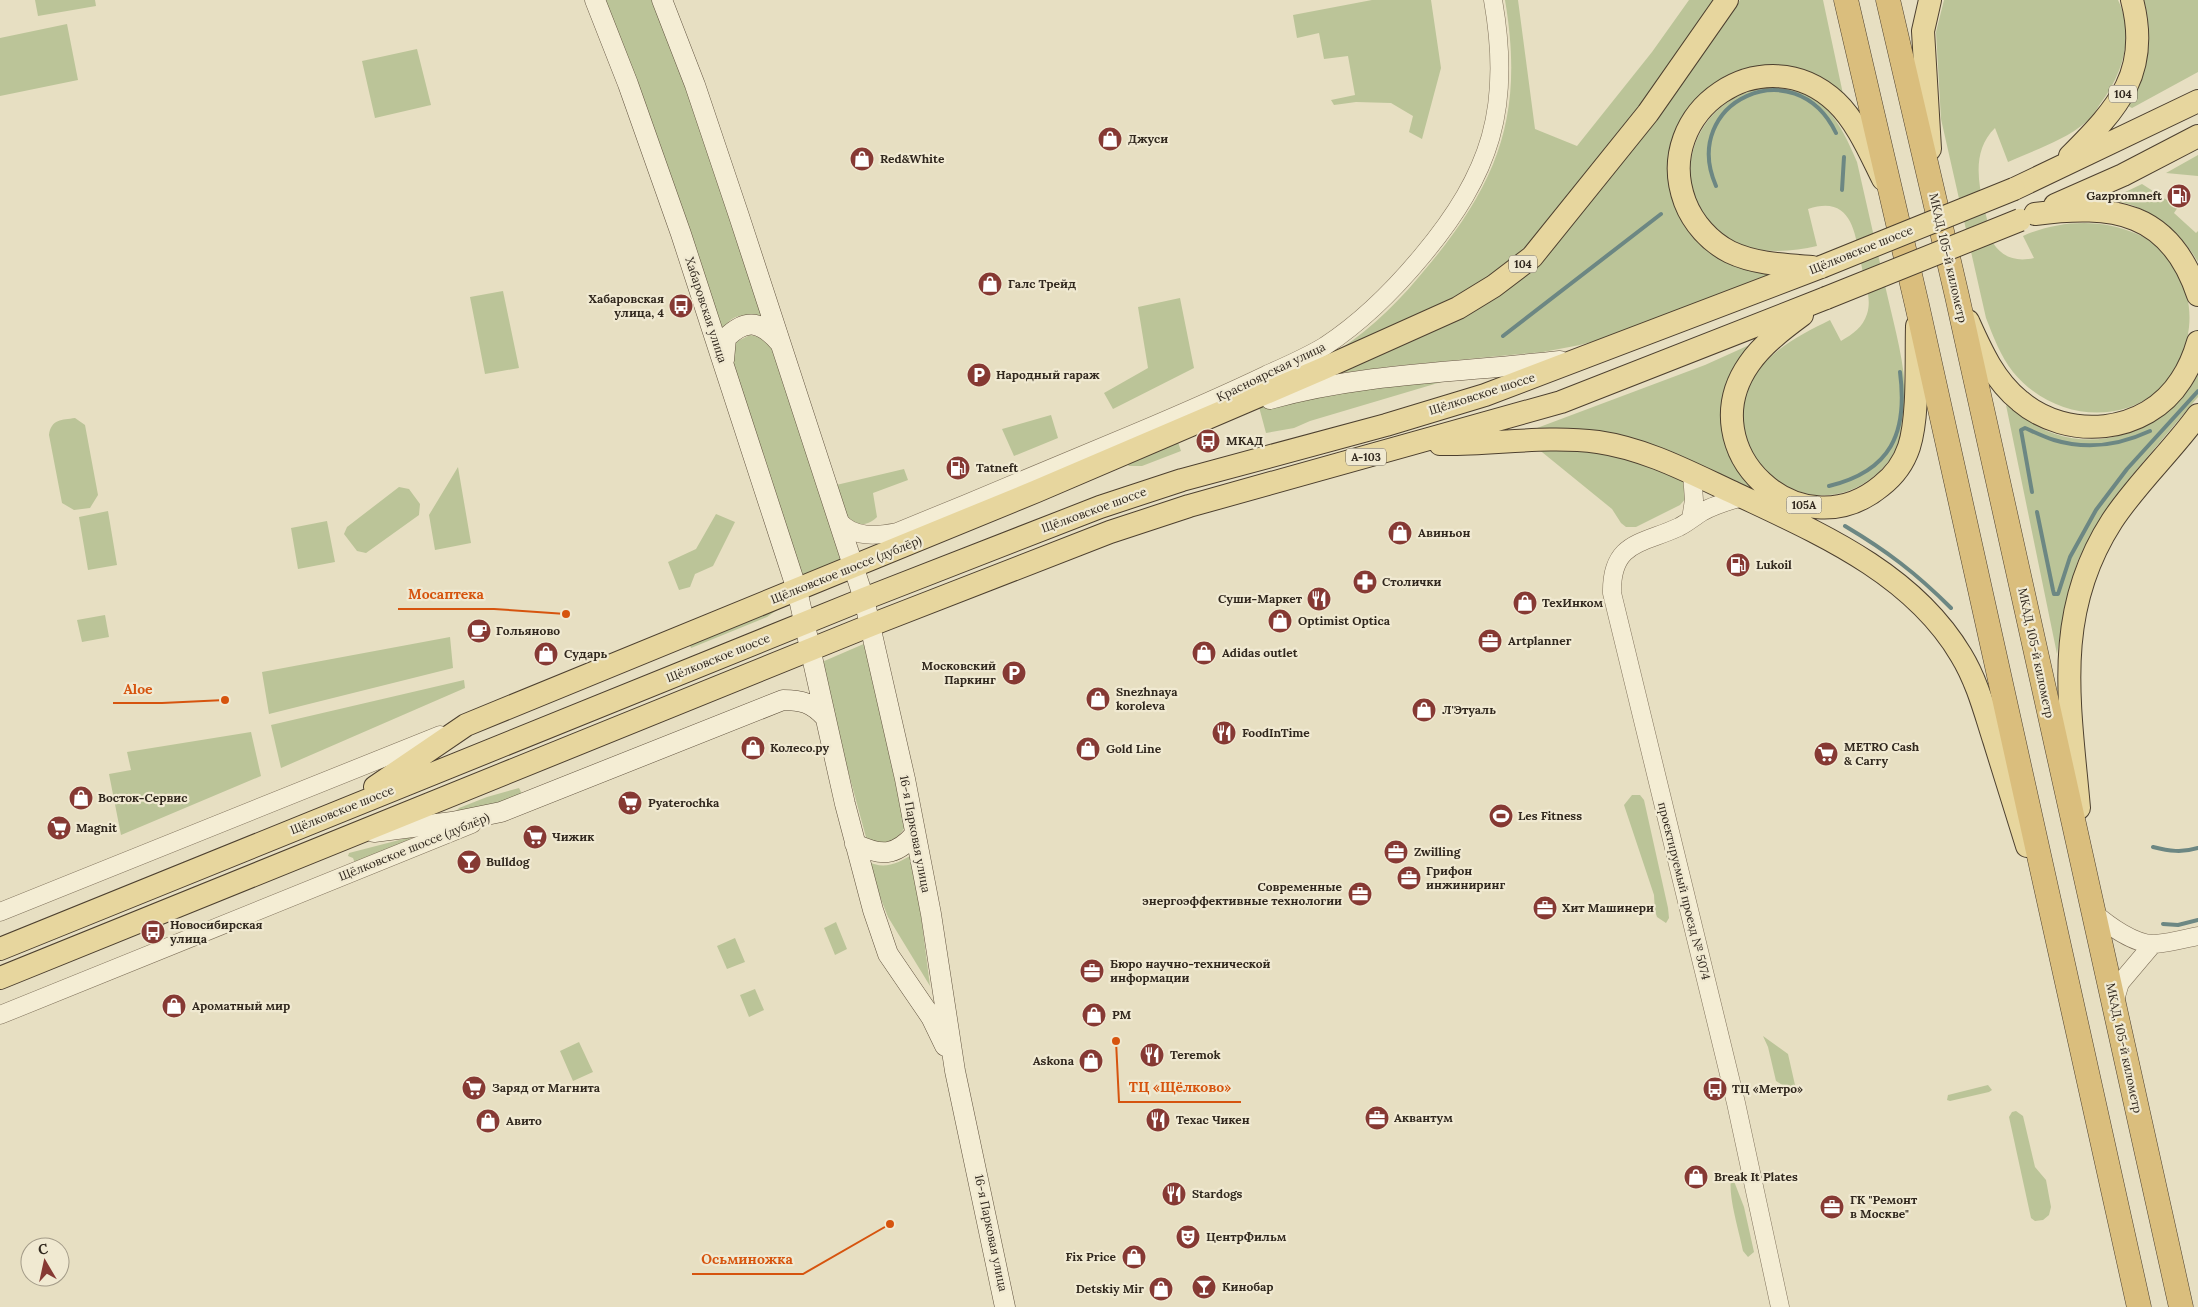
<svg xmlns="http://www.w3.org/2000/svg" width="2198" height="1307" viewBox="0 0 2198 1307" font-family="Lora,serif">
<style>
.green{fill:#bbc498}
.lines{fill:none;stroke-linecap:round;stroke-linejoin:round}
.stream{stroke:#6c8783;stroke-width:4}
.tertiary-casing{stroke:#7f715b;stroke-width:19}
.secondary-casing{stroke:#61533f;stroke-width:21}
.primary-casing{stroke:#4d402f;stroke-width:24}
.trunk-casing{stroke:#4d402f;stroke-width:25}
.tertiary{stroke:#f4edd4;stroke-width:18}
.secondary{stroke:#f4edd4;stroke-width:20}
.primary{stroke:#e7d69e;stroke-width:22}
.trunk{stroke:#dabe7d;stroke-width:24}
.primary-bridge-casing{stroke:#4d402f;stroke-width:24;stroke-linecap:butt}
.primary-bridge{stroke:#e7d69e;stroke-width:22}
.labels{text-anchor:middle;stroke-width:4.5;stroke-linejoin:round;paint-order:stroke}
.shield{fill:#f0e9d1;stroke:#6a6254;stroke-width:1}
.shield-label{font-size:11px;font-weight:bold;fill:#31281e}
.poi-label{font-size:12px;font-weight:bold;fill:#31281e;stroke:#f0e9d1;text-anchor:start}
.street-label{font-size:12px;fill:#31281e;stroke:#f0e9d1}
.leader{fill:none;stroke:#d6540e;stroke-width:2}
.callout-dot{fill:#d6540e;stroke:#f0e9d1;stroke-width:2}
.callout-label{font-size:14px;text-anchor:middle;font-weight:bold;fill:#d6540e;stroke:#f0e9d1;stroke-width:4.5;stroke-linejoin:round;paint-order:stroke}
</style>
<rect width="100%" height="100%" fill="#e7dfc2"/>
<path class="green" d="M35,0H95L96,6L38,16Z
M605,0H652L686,88L764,320C747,312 729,313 722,333Z
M1372,0H1431L1441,68L1422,139L1409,132L1413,116L1391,103L1356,102L1334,105L1331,100L1355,95L1348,56L1324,59L1319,33L1297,38L1293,15Z
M1505,0H1518L1535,129L1577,146L1652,52L1689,0H1714L1639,106L1524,249L1488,277L1452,299L1340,349C1374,327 1402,298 1428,266C1500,180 1524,112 1505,0Z
M1740,0H1823L1843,94C1754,21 1637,104 1678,213L1777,273L1613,336L1580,345L1543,352L1394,366L1341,373L1463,318L1540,265L1656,119Z
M1944,0H2118C2135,35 2123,74 2100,104C2096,110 2092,117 2086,122C2064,141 2034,150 2008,162L1995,128C1964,158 1985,206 1993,243C2003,258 2017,262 2034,258L2023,236C2059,220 2101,218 2137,234C2155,241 2168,257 2178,273C2187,289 2191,308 2189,327C2180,421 2069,440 2013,372C2001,357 1993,336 1986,318L1941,119L1936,32Z
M2144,0H2198V72L2132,108L2128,106C2148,71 2154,39 2144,0Z
M67,24L78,80L0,96V38Z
M417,49L431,105L375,118L362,61Z
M1767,87C1822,89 1838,117 1857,162C1867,206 1877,250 1887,294C1897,338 1911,383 1903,428C1898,452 1886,469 1866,482C1793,530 1705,438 1759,369C1778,346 1804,333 1830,320L1841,341C1853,334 1863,327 1867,314C1872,299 1865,282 1862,268C1855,236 1854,194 1808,209L1817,246C1794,251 1768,254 1745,246C1660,216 1679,100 1767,87Z
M2198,155V176L2166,173Z
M2142,184L2178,207L2174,213L2196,233L2198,231V262C2180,231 2152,208 2116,201L2115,197Z
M503,291L519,368L485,374L470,297Z
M1180,298L1194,368L1113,409L1104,393L1148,368L1138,307Z
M750,335L771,340L844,562L803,578L729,354L736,342Z
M1756,342C1711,391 1711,446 1757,493L1570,429L1537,428L1705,365Z
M2198,375V397L2133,474L2103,515L2078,560L2064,609L2057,654L2006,405C2022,416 2036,428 2055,434C2111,452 2170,424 2198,375Z
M1448,380L1310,421L1294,428L1266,433L1259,407L1292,397Z
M1051,415L1058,438L1014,456L1002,429Z
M75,418L85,425L98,495L90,508L74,510L62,503L49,435C51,419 62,420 75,418Z
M1178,442L1181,451L1142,466H1129L1126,463Z
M1537,448L1598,452L1643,463L1688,483L1687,497L1680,505L1636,527H1626L1621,523L1612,509Z
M458,467L471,543L435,550L429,515Z
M904,469L908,480L873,493L877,517C868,526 860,525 848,523L832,486Z
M399,487L409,489L420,504L419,515L366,553L357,551L344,534L347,527Z
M108,511L117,565L88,570L79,517Z
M716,514L735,522L713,566L695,574L690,587L679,590L668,562L696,549Z
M327,521L335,562L298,569L291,528Z
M778,603L777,610L767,617L691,648L688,641Z
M105,615L109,637L82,642L77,620Z
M450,637L453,668L269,714L262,672Z
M866,643L905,827C893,846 887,843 867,841L833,715L822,662Z
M464,680L465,688L281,768L271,725Z
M251,732L261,776L121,835L109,774L131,770L127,752Z
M519,788L523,796L457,814L456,811L459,808L487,797Z
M1632,795H1640L1644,800L1668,908L1669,918L1666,923L1657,917L1655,911L1654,895L1624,805Z
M407,838H411L410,841L355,863L353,858L348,856L349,853Z
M913,854L930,986L888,917L866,861C884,870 897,864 913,854Z
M836,922L847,949L835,955L824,928Z
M735,938L745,962L727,969L717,946Z
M755,989L764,1010L749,1017L740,995Z
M1763,1036L1788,1054L1795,1085L1789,1089L1776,1081L1768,1047Z
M579,1042L593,1072L573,1081L560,1051Z
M1988,1085L1992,1090L1989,1092L1950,1101L1947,1100L1948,1095Z
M2016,1111L2023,1116L2035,1167L2046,1180L2051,1207L2049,1215L2043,1220L2035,1221L2031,1218L2009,1117L2012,1112Z
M1732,1176L1744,1207L1754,1252L1748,1257L1743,1251C1740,1234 1726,1190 1732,1176Z"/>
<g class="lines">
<path class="stream" d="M1716,186C1679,102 1795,48 1836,133
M1842,190L1844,157
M1503,336L1661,214
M1829,486C1891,471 1908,433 1900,372
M2032,492L2021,430L2025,428C2034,432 2044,437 2054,440C2087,450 2120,445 2150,431
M2037,512L2053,590L2054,594H2058L2070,557L2096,510L2127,469L2198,391
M1845,526C1887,551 1916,573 1951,608
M2153,847C2169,851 2182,853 2198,848
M2163,924L2178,925L2198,920"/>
<defs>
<path id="tertiary" d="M1742,497C1728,501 1714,505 1702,512C1694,517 1687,523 1679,527C1643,544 1611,541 1612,593L1736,1103L1780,1307
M1691,519L1694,500L1692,474
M839,521C853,538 876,536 897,532C976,500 1055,467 1133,434C1178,415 1222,396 1266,375C1286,366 1307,357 1325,346C1363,321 1393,291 1422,256C1491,173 1512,108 1493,0
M0,912L440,735
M2093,912C2108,925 2135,945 2155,944C2169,943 2184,939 2198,936
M2114,1003L2120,983L2153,944
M0,1015L472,824"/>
<path id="secondary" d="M595,0L628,84L681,234L797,590L845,804L873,910L888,954L931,1017L945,1046
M662,0L695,85L739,216L864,599L905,779L931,914L955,1071L1005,1307
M724,360L726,338C747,317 762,322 780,343
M1270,399C1364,373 1464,372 1560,361
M374,832L452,822L501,812L783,700C802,700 812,703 825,717
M855,844C881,856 895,857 915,834"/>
<path id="primary" d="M1930,149L1923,31L1930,0
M2070,156C2118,108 2151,72 2132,0
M2014,189L2198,101
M2055,205L2123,175L2198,136
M2035,214C2113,204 2170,211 2198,295
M1812,267C1785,265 1755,264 1730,252C1710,242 1693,223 1685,202C1651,111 1764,34 1836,102C1857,122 1870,153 1883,179
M1802,315C1783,329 1762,345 1749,364C1689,450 1800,553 1881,486C1894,476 1904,462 1909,447C1919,416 1916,359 1917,326
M1968,321C1981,350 1994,380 2020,401C2067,441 2146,435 2181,380C2189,368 2194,356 2198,342
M1440,444C1493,445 1545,435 1598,442C1646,449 1689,472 1732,492C1816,532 1911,571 1961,655C1977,681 1985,712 1994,740C2005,775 2016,811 2027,846
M375,787L466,725L1037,491L1322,369L1458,308L1494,286L1532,257L1648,113L1727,0
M2079,808C2070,705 2052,614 2112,521C2137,483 2171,452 2198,415
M0,949L864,599L1100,507L1182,480L1386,425L1485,395L1821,267
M0,978L871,625L1110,532L1189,506L1561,402L1826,298"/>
<path id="trunk" d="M1846,0L1917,305L2139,1307
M1888,0L1957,296L2181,1307"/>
</defs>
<use href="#tertiary" class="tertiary-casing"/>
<use href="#secondary" class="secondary-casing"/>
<use href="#primary" class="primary-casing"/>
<use href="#trunk" class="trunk-casing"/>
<use href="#tertiary" class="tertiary"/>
<use href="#secondary" class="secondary"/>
<use href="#primary" class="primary"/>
<use href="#trunk" class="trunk"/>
<defs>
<path id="primary-bridge" d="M1821,267L2014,189
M1826,298L2020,220"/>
</defs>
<use href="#primary-bridge" class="primary-bridge-casing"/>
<use href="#primary-bridge" class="primary-bridge"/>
</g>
<defs>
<symbol id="shop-disc" viewBox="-11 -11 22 22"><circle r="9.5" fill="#863933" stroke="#f0e9d1"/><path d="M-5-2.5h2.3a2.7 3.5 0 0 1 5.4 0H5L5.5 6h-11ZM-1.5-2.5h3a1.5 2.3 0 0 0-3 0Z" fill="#fff"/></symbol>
<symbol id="fuel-disc" viewBox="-11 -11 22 22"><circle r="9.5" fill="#863933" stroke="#f0e9d1"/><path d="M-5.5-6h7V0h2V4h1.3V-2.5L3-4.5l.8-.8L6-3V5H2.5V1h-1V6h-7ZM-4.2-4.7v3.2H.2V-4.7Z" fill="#fff"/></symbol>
<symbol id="bus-disc" viewBox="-11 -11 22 22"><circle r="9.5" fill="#863933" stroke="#f0e9d1"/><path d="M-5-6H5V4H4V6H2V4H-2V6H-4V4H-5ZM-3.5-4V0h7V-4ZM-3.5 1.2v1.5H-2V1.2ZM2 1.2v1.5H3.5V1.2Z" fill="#fff"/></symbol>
<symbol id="parking-disc" viewBox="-11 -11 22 22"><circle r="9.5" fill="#863933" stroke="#f0e9d1"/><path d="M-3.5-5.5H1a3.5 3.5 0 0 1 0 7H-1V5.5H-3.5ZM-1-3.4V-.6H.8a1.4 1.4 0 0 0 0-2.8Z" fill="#fff"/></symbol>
<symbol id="pharmacy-disc" viewBox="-11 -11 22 22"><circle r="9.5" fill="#863933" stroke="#f0e9d1"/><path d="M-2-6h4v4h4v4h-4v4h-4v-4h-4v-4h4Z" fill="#fff"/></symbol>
<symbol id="restaurant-disc" viewBox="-11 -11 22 22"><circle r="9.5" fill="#863933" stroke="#f0e9d1"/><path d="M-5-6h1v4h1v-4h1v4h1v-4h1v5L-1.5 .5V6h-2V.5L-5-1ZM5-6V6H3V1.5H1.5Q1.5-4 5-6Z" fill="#fff"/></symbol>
<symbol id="cafe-disc" viewBox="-11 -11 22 22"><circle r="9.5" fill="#863933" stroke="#f0e9d1"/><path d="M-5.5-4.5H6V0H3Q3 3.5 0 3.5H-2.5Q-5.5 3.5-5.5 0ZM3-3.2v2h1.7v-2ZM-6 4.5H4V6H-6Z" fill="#fff"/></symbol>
<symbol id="office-disc" viewBox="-11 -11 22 22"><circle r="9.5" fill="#863933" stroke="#f0e9d1"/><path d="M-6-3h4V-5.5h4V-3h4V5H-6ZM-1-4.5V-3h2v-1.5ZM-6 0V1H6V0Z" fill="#fff"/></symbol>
<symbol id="supermarket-disc" viewBox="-11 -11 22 22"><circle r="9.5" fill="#863933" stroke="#f0e9d1"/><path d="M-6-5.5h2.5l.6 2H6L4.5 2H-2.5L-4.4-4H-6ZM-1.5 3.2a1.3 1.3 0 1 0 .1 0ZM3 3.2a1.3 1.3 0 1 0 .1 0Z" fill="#fff"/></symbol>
<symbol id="stadium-disc" viewBox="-11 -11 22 22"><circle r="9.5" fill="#863933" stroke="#f0e9d1"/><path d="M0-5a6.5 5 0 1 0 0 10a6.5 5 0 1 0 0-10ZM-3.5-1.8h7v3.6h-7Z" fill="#fff"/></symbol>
<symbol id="bar-disc" viewBox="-11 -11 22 22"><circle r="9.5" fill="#863933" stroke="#f0e9d1"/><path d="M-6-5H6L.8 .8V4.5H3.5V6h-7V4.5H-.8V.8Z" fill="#fff"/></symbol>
<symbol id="theatre-disc" viewBox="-11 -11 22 22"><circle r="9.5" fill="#863933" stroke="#f0e9d1"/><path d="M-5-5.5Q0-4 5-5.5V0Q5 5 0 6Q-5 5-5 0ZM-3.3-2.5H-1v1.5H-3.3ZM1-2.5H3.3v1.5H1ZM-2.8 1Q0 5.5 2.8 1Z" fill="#fff"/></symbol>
</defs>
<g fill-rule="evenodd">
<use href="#shop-disc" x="1096" y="125" width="28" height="28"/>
<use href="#shop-disc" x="848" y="145" width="28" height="28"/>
<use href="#fuel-disc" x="2165" y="182" width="28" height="28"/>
<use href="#shop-disc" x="976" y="270" width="28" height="28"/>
<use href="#bus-disc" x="667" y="292" width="28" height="28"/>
<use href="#parking-disc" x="965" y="361" width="28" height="28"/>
<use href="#bus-disc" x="1194" y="427" width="28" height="28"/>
<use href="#fuel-disc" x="944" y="454" width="28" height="28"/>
<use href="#shop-disc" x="1386" y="519" width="28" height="28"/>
<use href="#fuel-disc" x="1724" y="551" width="28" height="28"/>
<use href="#pharmacy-disc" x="1351" y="568" width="28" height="28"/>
<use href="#restaurant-disc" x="1305" y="585" width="28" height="28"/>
<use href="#shop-disc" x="1511" y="589" width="28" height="28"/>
<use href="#shop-disc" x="1266" y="607" width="28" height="28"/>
<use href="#cafe-disc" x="465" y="617" width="28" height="28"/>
<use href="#office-disc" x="1476" y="627" width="28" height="28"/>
<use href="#shop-disc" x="1190" y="639" width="28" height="28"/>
<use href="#shop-disc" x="532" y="640" width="28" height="28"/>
<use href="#parking-disc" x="1000" y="659" width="28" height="28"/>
<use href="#shop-disc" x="1084" y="685" width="28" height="28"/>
<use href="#shop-disc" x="1410" y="696" width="28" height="28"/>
<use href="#restaurant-disc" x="1210" y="719" width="28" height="28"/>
<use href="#shop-disc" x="739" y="734" width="28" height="28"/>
<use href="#shop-disc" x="1074" y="735" width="28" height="28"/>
<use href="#supermarket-disc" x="1812" y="740" width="28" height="28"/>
<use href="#shop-disc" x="67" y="784" width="28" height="28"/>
<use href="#supermarket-disc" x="616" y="789" width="28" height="28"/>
<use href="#stadium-disc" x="1487" y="802" width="28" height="28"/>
<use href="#supermarket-disc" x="45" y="814" width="28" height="28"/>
<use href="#supermarket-disc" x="521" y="823" width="28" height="28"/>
<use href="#office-disc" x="1382" y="838" width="28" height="28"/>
<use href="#bar-disc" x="455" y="848" width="28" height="28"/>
<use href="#office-disc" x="1395" y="864" width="28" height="28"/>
<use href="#office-disc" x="1346" y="880" width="28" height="28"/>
<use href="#office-disc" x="1531" y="894" width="28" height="28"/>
<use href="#bus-disc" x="139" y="918" width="28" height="28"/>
<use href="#office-disc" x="1078" y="957" width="28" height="28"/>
<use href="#shop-disc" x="160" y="992" width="28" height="28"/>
<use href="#shop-disc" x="1080" y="1001" width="28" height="28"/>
<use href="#restaurant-disc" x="1138" y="1041" width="28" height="28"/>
<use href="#shop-disc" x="1077" y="1047" width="28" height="28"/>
<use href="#supermarket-disc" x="460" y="1074" width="28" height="28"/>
<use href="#bus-disc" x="1701" y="1075" width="28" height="28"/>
<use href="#office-disc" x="1363" y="1104" width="28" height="28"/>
<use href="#restaurant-disc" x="1144" y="1106" width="28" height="28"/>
<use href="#shop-disc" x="474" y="1107" width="28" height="28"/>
<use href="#shop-disc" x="1682" y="1163" width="28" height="28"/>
<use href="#restaurant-disc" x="1160" y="1180" width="28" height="28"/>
<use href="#office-disc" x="1818" y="1193" width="28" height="28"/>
<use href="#theatre-disc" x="1174" y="1223" width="28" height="28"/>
<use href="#shop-disc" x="1120" y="1243" width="28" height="28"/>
<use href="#bar-disc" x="1190" y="1273" width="28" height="28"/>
<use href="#shop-disc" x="1147" y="1275" width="28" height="28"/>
</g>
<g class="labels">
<g class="shield">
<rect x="2109" y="85.5" width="28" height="17" rx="4"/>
<rect x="1509" y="255.5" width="28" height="17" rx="4"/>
<rect x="1346" y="448.5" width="40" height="17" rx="4"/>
<rect x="1786.5" y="496.5" width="35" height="17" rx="4"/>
</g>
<g class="shield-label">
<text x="2123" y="98">104</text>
<text x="1523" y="268">104</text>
<text x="1366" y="461">А-103</text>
<text x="1804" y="509">105A</text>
</g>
<g class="poi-label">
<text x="1128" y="143">Джуси</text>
<text x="880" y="163">Red&amp;White</text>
<text x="2162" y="200" text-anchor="end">Gazpromneft</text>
<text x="1008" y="288">Галс Трейд</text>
<text x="664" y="303" text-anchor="end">Хабаровская<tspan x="664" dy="14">улица, 4</tspan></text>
<text x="996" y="379">Народный гараж</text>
<text x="1226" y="445">МКАД</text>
<text x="976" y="472">Tatneft</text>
<text x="1418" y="537">Авиньон</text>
<text x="1756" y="569">Lukoil</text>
<text x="1382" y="586">Столички</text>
<text x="1302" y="603" text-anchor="end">Суши-Маркет</text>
<text x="1542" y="607">ТехИнком</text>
<text x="1298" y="625">Optimist Optica</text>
<text x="496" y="635">Гольяново</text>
<text x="1508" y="645">Artplanner</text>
<text x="1222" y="657">Adidas outlet</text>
<text x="564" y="658">Сударь</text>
<text x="996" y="670" text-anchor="end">Московский<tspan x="996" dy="14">Паркинг</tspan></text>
<text x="1116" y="696">Snezhnaya<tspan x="1116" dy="14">koroleva</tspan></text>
<text x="1442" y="714">Л'Этуаль</text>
<text x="1242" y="737">FoodInTime</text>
<text x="1844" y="751">METRO Cash<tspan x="1844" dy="14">&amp; Carry</tspan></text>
<text x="770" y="752">Колесо.ру</text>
<text x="1106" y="753">Gold Line</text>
<text x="98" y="802">Восток-Сервис</text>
<text x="648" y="807">Pyaterochka</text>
<text x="1518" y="820">Les Fitness</text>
<text x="76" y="832">Magnit</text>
<text x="552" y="841">Чижик</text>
<text x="1414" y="856">Zwilling</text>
<text x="486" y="866">Bulldog</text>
<text x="1426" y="875">Грифон<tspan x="1426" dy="14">инжиниринг</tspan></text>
<text x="1342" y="891" text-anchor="end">Современные<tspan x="1342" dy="14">энергоэффективные технологии</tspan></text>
<text x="1562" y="912">Хит Машинери</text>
<text x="170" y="929">Новосибирская<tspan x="170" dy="14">улица</tspan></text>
<text x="1110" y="968">Бюро научно-технической<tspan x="1110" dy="14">информации</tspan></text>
<text x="192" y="1010">Ароматный мир</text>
<text x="1112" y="1019">PM</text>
<text x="1170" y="1059">Teremok</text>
<text x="1074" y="1065" text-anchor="end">Askona</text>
<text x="492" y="1092">Заряд от Магнита</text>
<text x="1732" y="1093">ТЦ «Метро»</text>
<text x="1394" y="1122">Аквантум</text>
<text x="1176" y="1124">Техас Чикен</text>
<text x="506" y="1125">Авито</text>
<text x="1714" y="1181">Break It Plates</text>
<text x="1192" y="1198">Stardogs</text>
<text x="1850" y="1204">ГК "Ремонт<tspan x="1850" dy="14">в Москве"</tspan></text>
<text x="1206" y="1241">ЦентрФильм</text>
<text x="1116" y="1261" text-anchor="end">Fix Price</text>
<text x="1222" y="1291">Кинобар</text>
<text x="1144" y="1293" text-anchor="end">Detskiy Mir</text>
</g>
<g class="street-label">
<text transform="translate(1861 250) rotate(-22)" y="4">Щёлковское шоссе</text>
<text transform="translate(1948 258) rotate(77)" y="4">МКАД, 105-й километр</text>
<text transform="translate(706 310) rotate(72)" y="4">Хабаровская улица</text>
<text transform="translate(1271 372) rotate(-26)" y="4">Красноярская улица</text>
<text transform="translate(1482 394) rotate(-18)" y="4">Щёлковское шоссе</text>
<text transform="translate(1094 510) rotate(-20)" y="4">Щёлковское шоссе</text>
<text transform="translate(846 570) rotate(-22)" y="4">Щёлковское шоссе (дублёр)</text>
<text transform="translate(2036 653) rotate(78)" y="4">МКАД, 105-й километр</text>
<text transform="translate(718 658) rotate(-22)" y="4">Щёлковское шоссе</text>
<text transform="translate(342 810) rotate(-22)" y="4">Щёлковское шоссе</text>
<text transform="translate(915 834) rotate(79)" y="4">16-я Парковая улица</text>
<text transform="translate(414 847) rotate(-22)" y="4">Щёлковское шоссе (дублёр)</text>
<text transform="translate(1684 891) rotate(76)" y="4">проектируемый проезд № 5074</text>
<text transform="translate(2124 1048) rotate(78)" y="4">МКАД, 105-й километр</text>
<text transform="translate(991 1233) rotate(78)" y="4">16-я Парковая улица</text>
</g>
</g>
<path class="leader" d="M566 614L494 609H398M225 700L162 703H113M1116 1041L1119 1102H1241M890 1224L803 1274H692"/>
<g class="callout-dot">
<circle cx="566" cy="614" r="5"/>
<circle cx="225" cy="700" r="5"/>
<circle cx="1116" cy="1041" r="5"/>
<circle cx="890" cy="1224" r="5"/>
</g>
<g class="callout-label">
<text x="446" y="599">Мосаптека</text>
<text x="138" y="694">Aloe</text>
<text x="1180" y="1092">ТЦ «Щёлково»</text>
<text x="747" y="1264">Осьминожка</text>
</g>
<g transform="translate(45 1262) rotate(351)"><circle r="24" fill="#f0e9d1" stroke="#a49c89"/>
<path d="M0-4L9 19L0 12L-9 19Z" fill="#863933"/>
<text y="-8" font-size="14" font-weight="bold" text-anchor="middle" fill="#31281e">С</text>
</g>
</svg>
